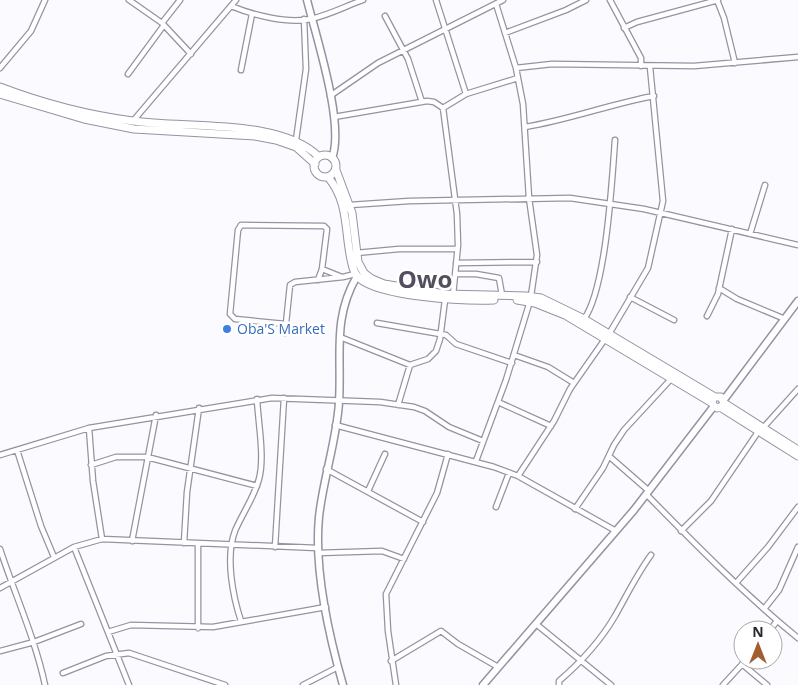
<svg xmlns="http://www.w3.org/2000/svg" width="798" height="685" viewBox="0 0 798 685" font-family="'Open Sans',sans-serif">
<style>
.lines{fill:none;stroke-linecap:round;stroke-linejoin:round}
.street-casing{stroke:#9692a3;stroke-width:7}
.secondary-casing{stroke:#9692a3;stroke-width:9}
.primary-casing{stroke:#9692a3;stroke-width:9}
.street{stroke:#fff;stroke-width:4.5}
.secondary{stroke:#fff;stroke-width:6}
.primary{stroke:#fff;stroke-width:7}
.shop-dot{fill:#3f7fe0;stroke:#fff;stroke-width:2}
.labels{text-anchor:middle;stroke-width:5;stroke-linejoin:round;paint-order:stroke}
.shop-label{font-size:14px;fill:#366cbe;stroke:#fff;text-anchor:start}
.town-label{font-size:24px;font-weight:bold;fill:#534f5e;stroke:#fff}
</style>
<rect width="100%" height="100%" fill="#fbfafe"/>
<g class="lines">
<defs>
<path id="street" d="M129,0L162,23L191,54
M436,0L466,94
M610,0L641,58V66
M717,0L724,18L735,63
M496,4L516,68L523,104L529,198L537,255L531,296
M231,6C253,15 287,24 311,19C329,15 346,6 363,0
M385,16L408,59L422,102
M162,23L180,0
M624,28L637,22L718,0
M505,33L566,10L586,0
M0,68L31,31L45,0
M516,68L552,64L694,66L798,57
M241,70L252,14
M128,74L164,25
M330,96L378,63L503,0
M443,108L466,94L518,78
M334,117L427,101L434,102L443,108L457,214L458,245L453,295
M133,121L236,0
M525,127C569,120 610,104 654,96
M296,140L306,69L304,19
M350,205L409,201L570,198L644,209L798,245
M750,234L765,185
M356,253L399,249H457
M456,263L537,262
M322,269L342,277
M455,274H476L499,278L502,295
M719,288L737,299L785,319
M630,297L674,320
M707,316L718,294L732,229
M584,319C606,289 612,181 615,140
M377,323L446,335L456,344L512,363
M285,324L235,319L230,314L238,230L241,225L324,226L327,229L322,269L318,280
M285,333L290,285L295,282L343,277L355,274
M609,334L648,268L663,201L650,67
M340,337L410,365L428,359L436,351L440,339L445,300
M514,355L548,367L574,383
M498,402L551,426
M398,405L410,365
M335,425L494,467L518,476L616,531
M89,428L93,481L102,539
M763,428L798,389
M17,450L41,526L54,557
M0,455L89,428L272,398L380,402L414,407L425,411L449,427L483,441
M610,457L649,491
M476,461L506,380L530,301
M91,465L116,457H147L257,486
M326,469L423,522
M518,476L554,421L570,389L605,339
M368,491L385,454
M646,494C695,544 744,594 798,638
M496,507L509,473
M575,509L603,468L614,445L624,430L671,379
M681,531L711,501L758,432
M132,541L156,415
M184,543L187,492L199,408
M198,544V628
M74,547L129,685
M275,547L284,398
M0,549C15,595 35,638 45,685
M318,553L382,551L404,559
M736,583L768,547L798,507
M0,588L74,547L102,539L317,548
M764,609L779,590L798,547
M241,621C233,597 225,557 235,531C242,514 254,498 259,479C265,457 258,422 257,399
M536,624L611,685
M770,630L777,621
M108,632L131,625L213,627L326,607
M0,651L34,642L81,624
M391,661L441,631L458,644L498,667
M742,664L767,685
M63,673L106,656L129,653L225,685
M303,685L338,667
M396,685L388,631L386,594L437,493L448,454
M559,685V681C580,663 601,640 615,616C627,595 637,574 651,555
M723,685L746,660"/>
<path id="secondary" d="M307,0C316,36 345,125 332,158
M723,401L798,301
M343,685C329,636 314,568 319,517C323,479 337,439 339,402C342,355 332,319 357,276
M483,685L634,510L714,406"/>
<path id="primary" d="M0,87C42,103 87,115 133,121C187,129 280,118 319,157
M0,94L84,119L134,129L255,136L276,140L296,147L315,164
M314 166a11 11 0 1 1 22 0a11 11 0 1 1-22 0Z
M336,170L352,213L358,262L364,273L372,279L384,284L445,294L526,296L541,298L584,319L715,397H721L724,403L721,407L717,408L713,405L712,400L715,397
M328,177C350,203 344,233 352,264C353,269 355,274 359,278C381,297 464,301 494,300
M517,300L535,303L565,315L712,403
M724,403L798,450
M720,407L798,456"/>
</defs>
<use href="#street" class="street-casing"/>
<use href="#secondary" class="secondary-casing"/>
<use href="#primary" class="primary-casing"/>
<use href="#street" class="street"/>
<use href="#secondary" class="secondary"/>
<use href="#primary" class="primary"/>
</g>
<circle class="shop-dot" cx="227" cy="329" r="5"/>
<g class="labels">
<g class="shop-label">
<text x="237" y="334">Oba'S Market</text>
</g>
<g class="town-label">
<text x="425" y="288">Owo</text>
</g>
</g>
<g transform="translate(758 645)"><circle r="24" fill="#ffffff" stroke="#a9a9ab"/>
<path d="M0-4L9 19L0 12L-9 19Z" fill="#a25e2f"/>
<text y="-8" font-size="14" font-weight="bold" text-anchor="middle" fill="#29282e">N</text>
</g>
</svg>
